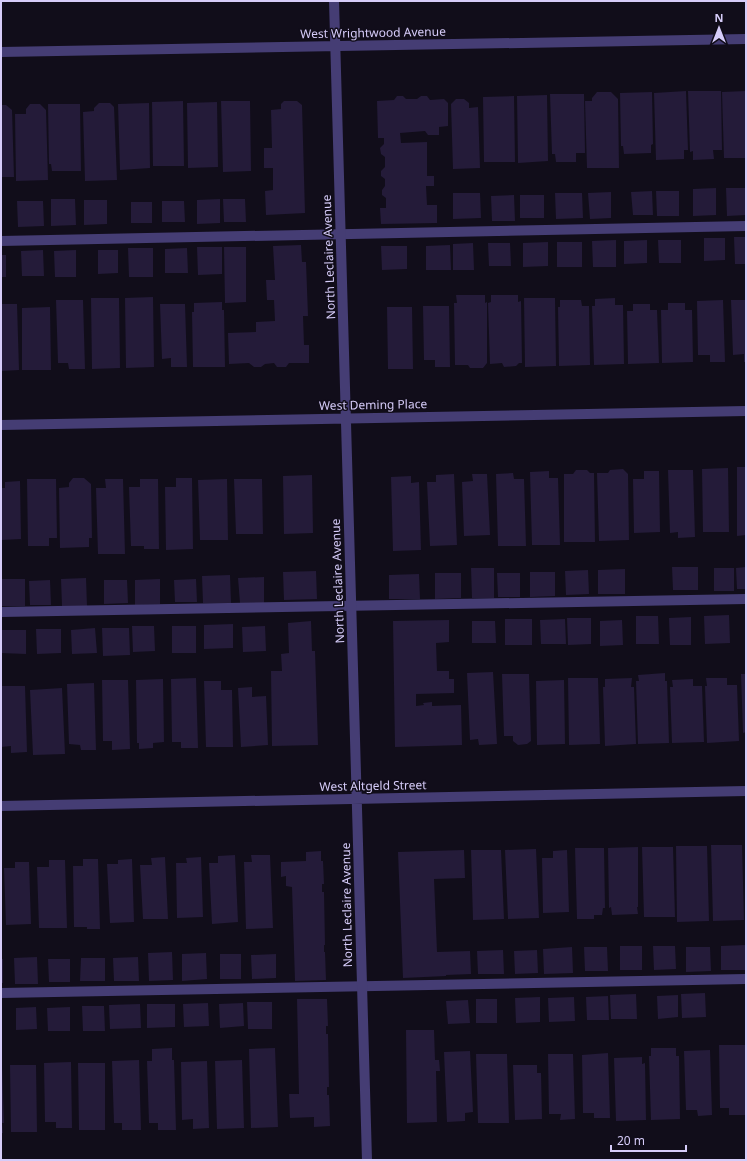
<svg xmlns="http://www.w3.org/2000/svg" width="747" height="1161" viewBox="0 0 747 1161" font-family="'Noto Sans',sans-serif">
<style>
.building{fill:#241b39}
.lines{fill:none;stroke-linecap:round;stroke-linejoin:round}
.lane{stroke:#453d74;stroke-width:10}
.street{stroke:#453d74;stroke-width:10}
.labels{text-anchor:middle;stroke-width:3;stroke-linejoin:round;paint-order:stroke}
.street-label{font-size:12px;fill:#d6ccf9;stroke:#110d1a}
</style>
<rect width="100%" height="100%" fill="#110d1a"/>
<path class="building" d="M686,91L688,150H684V159L656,160L654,93Z
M688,91H721L722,150H713L714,159L693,160V151L690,152Z
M746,91V158H724L722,92Z
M597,92H611L618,99L619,168H587L585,101H592V98Z
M652,92L653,144L651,145V153L624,154L623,146H621L620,93Z
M550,94H584L585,153H576V162H556L555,154H552Z
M547,95L548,161L518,163L517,96Z
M397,96H403L406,99H417L421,96H427L430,100L444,99L448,103V126L439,127V135H428L425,131L400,133L401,143L427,142V176H434V186H426L427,205H437V223L381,224L380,208H386V198L382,195V190L385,186V179L381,176V171L385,167V157L381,154L380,148L384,144V138H378L377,101L394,100Z
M514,96L515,162H484L483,97Z
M456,99H464L469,103V108L478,107L480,168L453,169L451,104Z
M183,101L184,166H153L152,102Z
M221,101H250L251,171L223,172Z
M284,101H297L302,105L305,213L266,215L265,191L273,190V168H264V148H272L271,110L281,109V104Z
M217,102L218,167L188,168L187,103Z
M99,103H110L114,107L117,180L85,181L83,112L94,111V108Z
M149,103L150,168L120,170L118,104Z
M30,104H40L46,110L48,180L16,181L15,114H26V109Z
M48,104H80L81,171H52L51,164H49Z
M1,105H6L12,110L14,177H1Z
M716,188V215L693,216V189Z
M726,188H746V215L727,216Z
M652,191L653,215H633L631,192Z
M656,191H679V216H657Z
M611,192V218L590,219L588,193Z
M453,193H480L481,218L453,219Z
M555,193H582L583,218L556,219Z
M514,195L515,221H492L491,196Z
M520,195H544V218H520Z
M51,199H75L76,225L51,226Z
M220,199V223L197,224V200Z
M223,199H245L246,222H224Z
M84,200H107V224L84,225Z
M17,201H43L44,226L18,227Z
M162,201H184L185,222H162Z
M131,202H152V223H131Z
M734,237H746V264H735Z
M704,238H725V260L704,261Z
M616,240V267H593L592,241Z
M647,240V263L624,264V241Z
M658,240H681V263H659Z
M548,242V266L523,267V243Z
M557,242H582V267H557Z
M473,243L474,270H453V244Z
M488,243H510L511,266H489Z
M301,245L302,262H306L308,316H303L304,345H309V363H289L286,367H277L274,363L265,364L261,367H254L249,363L229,364L228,333L256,332V322L275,321L274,300H267L266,280H275L273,246Z
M450,245L451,270H426V246Z
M381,246H407V269L382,270Z
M197,247H222V274L198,275Z
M224,247H246V302L225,303Z
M128,248H153V277H129Z
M187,248L188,273H165V249Z
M43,250L44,276H22L21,251Z
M76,250V277H55L54,251Z
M98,250H118V273L98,274Z
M1,255H6V277H1Z
M456,295H485V303L487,302V363L483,368H470L468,365H455L454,303H457Z
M491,295H518V302L521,301L522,363H519L516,366L504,367L502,363L490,364L488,303L491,302Z
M153,297L154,367L126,368L125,298Z
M91,298H119L120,368L92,369Z
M524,298H555L556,366L525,367Z
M615,298V305H623L624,364L594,365L592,306H595V299Z
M56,300H83L85,369H69L68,363H58Z
M560,300H581L582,306H589L590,365L559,366L558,307H560Z
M723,300L725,362H710V355H698L697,301Z
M731,300H746V362H744V354L733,355Z
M222,302V310H224L225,367H193L192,312H194V303Z
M668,303H685V310H692L693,362L662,363L661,310H668Z
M1,304H17L19,370L1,371Z
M160,304H185L187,367H171V358L162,359Z
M633,304H650V310H657L659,363L628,364L627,311H633Z
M423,306H449L450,367H435V360H424Z
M50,307L51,370H22V308Z
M387,307H412L413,369H388Z
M737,467H746V535L737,536Z
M728,468L729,532H703L702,469Z
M623,469L628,474L629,540L599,541L597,473H608L610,470Z
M576,470H587L590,473H594L595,542H564V474H573Z
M668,470H693L695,537L678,538V532L670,533Z
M549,471V478H558L560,545H532L530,472Z
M644,471H659L660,532L634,533L633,479H644Z
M513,473L514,479H524L526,546H498L496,474Z
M454,474L457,545L430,546L427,482H436V475Z
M472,474H487L490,535L464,536L462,482L473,481Z
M312,475L313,533L284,534L283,476Z
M411,476V483L419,482L421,550L393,551L391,477Z
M73,478H84L91,484L92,538H89V547L60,548L59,488L69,487V483Z
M176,478H192L193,549L166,550L165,487H176Z
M27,479H56L57,538H49V546H28Z
M105,479H123L125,554H98L96,488H106Z
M140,479H158L159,549H144V546H131L129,487H140Z
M227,479L228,540H200L198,480Z
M234,479H262L263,534H236Z
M20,481L21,539L1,540V488H5V482Z
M672,567H698V590H673Z
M746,567V589H737L736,568Z
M471,568H494V598H472Z
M714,568H734V591H714Z
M625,569V594H598V570Z
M588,570L589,594L566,595L565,571Z
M316,571L317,599L284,600L283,572Z
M530,572H555V596L530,597Z
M435,573H461V598L435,599Z
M497,573H520V597H498Z
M419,574L420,599H389V575Z
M230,575L231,603H203L202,576Z
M264,577V603H240L238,578Z
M86,578L87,606H62L61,579Z
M1,579H25V606H1Z
M160,579V604L135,605V580Z
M196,579L197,602H175L174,580Z
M50,580L51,605H30L29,581Z
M104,580H127L128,603L104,604Z
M729,615L730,643L705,644L704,616Z
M636,616H658L659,644H636Z
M691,617V645H670L669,618Z
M567,618H591V644L568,645Z
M505,619H532V645H505Z
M565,619L566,644H541L540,620Z
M449,620V642L436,643L437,671H449V679H454V693L416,694V706L424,705L423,703L432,702V706L461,705L462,745L395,747L393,621Z
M622,620L623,645L600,646V621Z
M311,621L312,651H315L318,745L272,746L271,671H282L281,654L289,653L288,623Z
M472,621H495L496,643H472Z
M233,624V648L204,649V625Z
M132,626H154L155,651L133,652Z
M172,626H196V653H172Z
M265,626L266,651L243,652L242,627Z
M95,628L97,653L72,654L71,630Z
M102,628H129L130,655L103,656Z
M36,629H61V653L37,654Z
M1,630H26V654L1,653Z
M493,672L497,744L479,745L478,739L470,740L467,673Z
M665,673V681H667L669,743L638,744L636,681H639L638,675Z
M502,674H529L531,741L527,744L518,745L513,741V736H504Z
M741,674H746V732L743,733Z
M196,678L198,748H181V742H172L171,679Z
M568,678H598L600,744L569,745Z
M632,678L631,687H634L636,744L605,746L603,687H605V679Z
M706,678H727V685H737L739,741L707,743L705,686H707Z
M163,679L164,742L153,743V748L139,749V743H137L136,680Z
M693,679V686H702L704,742L672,743L670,687H673L672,680Z
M102,680H128L130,749L112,750V741H103Z
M564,680L565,744L537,745L536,681Z
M204,681H221V690H232L233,747H206Z
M94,683L96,750H81L80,745L69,744L67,684Z
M1,686H25L27,752L11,753V746L1,747Z
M252,687V697L266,696L268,745L241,747L238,688Z
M62,688L65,754L33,755L30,690Z
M711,845H742L744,920L713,921Z
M676,846H707L709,921L677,922Z
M638,847V907H637L638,914L612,915L611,907L609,908L608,848Z
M642,847H673L675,917H644Z
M575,848H604L605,908H603L602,915H594V919H577Z
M536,849L539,918L508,919L505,850Z
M464,850L465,878L434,879L437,952L470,951L471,974L446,975V976L403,978L398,852Z
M471,850H501L504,919L473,920Z
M567,850L569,912L543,913L542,858H553V851Z
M321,851V861H323L324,884H322V892H324L325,945H324V952H325L326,980L295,981L292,887L286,886V876L281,877V862L306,861V852Z
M235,855L238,922L212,924L209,863H218V856Z
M251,855H270L273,928L246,929L244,862H252Z
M165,857L168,919H143L140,865H152L151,858Z
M201,857L203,917L177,918L176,863H187L186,858Z
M83,859H98L100,929H87V927H74L73,866H83Z
M132,859L134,922L110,923L107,864H118V860Z
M49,860H65L67,928H39L37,867H49Z
M15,862H29L31,924L6,925L4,868H15Z
M746,945V970H721V946Z
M620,946H642V970H620Z
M653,946H675L676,969L654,970Z
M572,947L573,973L544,974L543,949Z
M584,947H607L608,971H585Z
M686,947H710L711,971L686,972Z
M503,950L504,974H478L477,951Z
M537,950L538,973L515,974L514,951Z
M172,952L173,980L149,981L148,953Z
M206,953L207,979L182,981V954Z
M220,954H241V979H220Z
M276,954V978L252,979L251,955Z
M37,957L38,984H15L14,958Z
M138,957L139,981H114L113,958Z
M81,958H105V981H80Z
M1,959H3V983H1Z
M48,959H70V982H49Z
M705,993L706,1017L682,1018L681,994Z
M636,994L637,1019H611L610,995Z
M678,995V1017L658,1019L657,996Z
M608,996L609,1020H587L586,997Z
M540,997V1022L516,1023L515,998Z
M574,997L575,1021L549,1022L548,998Z
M297,999H327L328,1026H326V1034H328L329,1087H327V1095H329L330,1126L314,1127V1117L290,1118L289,1094H299Z
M476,999H497V1023H476Z
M468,1000L470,1023L448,1024L446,1001Z
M247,1002H272V1029H248Z
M208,1003L209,1026L184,1027L183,1004Z
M243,1003L244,1026L220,1028L219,1004Z
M140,1004L141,1028L110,1029L109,1005Z
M147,1004H175V1027L147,1028Z
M82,1006H104L105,1031H83Z
M36,1007L37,1029L16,1030V1008Z
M70,1007V1031H48L47,1008Z
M406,1030H434L435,1060H439L440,1071H436L437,1122L407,1123Z
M719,1045H746V1115H729V1108H720Z
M172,1048V1060H174L176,1130H158V1123H149L147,1061H152V1049Z
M275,1048L278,1127L251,1128L249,1049Z
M651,1048H676V1056H679L680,1119L651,1120L649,1056H651Z
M710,1050L712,1115L698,1116L697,1110H686L684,1051Z
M470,1051L473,1112L465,1113V1121L447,1122L444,1052Z
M608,1053L610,1118H594V1113H583L582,1055Z
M476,1054H507L509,1123H478Z
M548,1054H573L575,1119L560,1120L561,1114H549Z
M642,1057V1064L645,1063L646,1120L616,1121L614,1058Z
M139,1060L141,1130H122V1123H114L112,1061Z
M242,1060L244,1128L217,1129L215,1061Z
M207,1061L209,1128L193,1129V1119L182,1120L181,1062Z
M71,1062L72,1128H56V1122H45L44,1063Z
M78,1063H105V1130H79Z
M10,1065H36L37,1132H11Z
M513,1065H537V1073H541L542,1119L515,1120Z
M1,1066H2L4,1123H2L3,1133H1Z"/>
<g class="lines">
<path class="lane" d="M1,241L746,226
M1,612L746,599
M1,993L746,979"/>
<path class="street" d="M334,1L367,1160
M1,52L746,39
M1,425L746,411
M1,806L746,791"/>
</g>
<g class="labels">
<g class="street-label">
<text transform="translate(373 33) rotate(-1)" y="4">West Wrightwood Avenue</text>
<text transform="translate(329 257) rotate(-92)" y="4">North Leclaire Avenue</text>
<text transform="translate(373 405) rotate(-1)" y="4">West Deming Place</text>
<text transform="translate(338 581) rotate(-92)" y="4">North Leclaire Avenue</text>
<text transform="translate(373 786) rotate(-1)" y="4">West Altgeld Street</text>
<text transform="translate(347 905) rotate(-91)" y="4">North Leclaire Avenue</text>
</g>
</g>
<rect width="747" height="1161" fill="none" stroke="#d6ccf9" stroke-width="4"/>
<g transform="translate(719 28)" stroke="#110d1a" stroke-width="3" paint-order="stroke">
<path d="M0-3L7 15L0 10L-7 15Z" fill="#d6ccf9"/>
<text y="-6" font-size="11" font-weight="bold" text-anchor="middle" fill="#d6ccf9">N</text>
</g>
<path d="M611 1145v6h75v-6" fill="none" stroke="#d6ccf9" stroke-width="2"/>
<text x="617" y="1145" font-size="12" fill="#d6ccf9" stroke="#110d1a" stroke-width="3" paint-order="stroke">20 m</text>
</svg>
